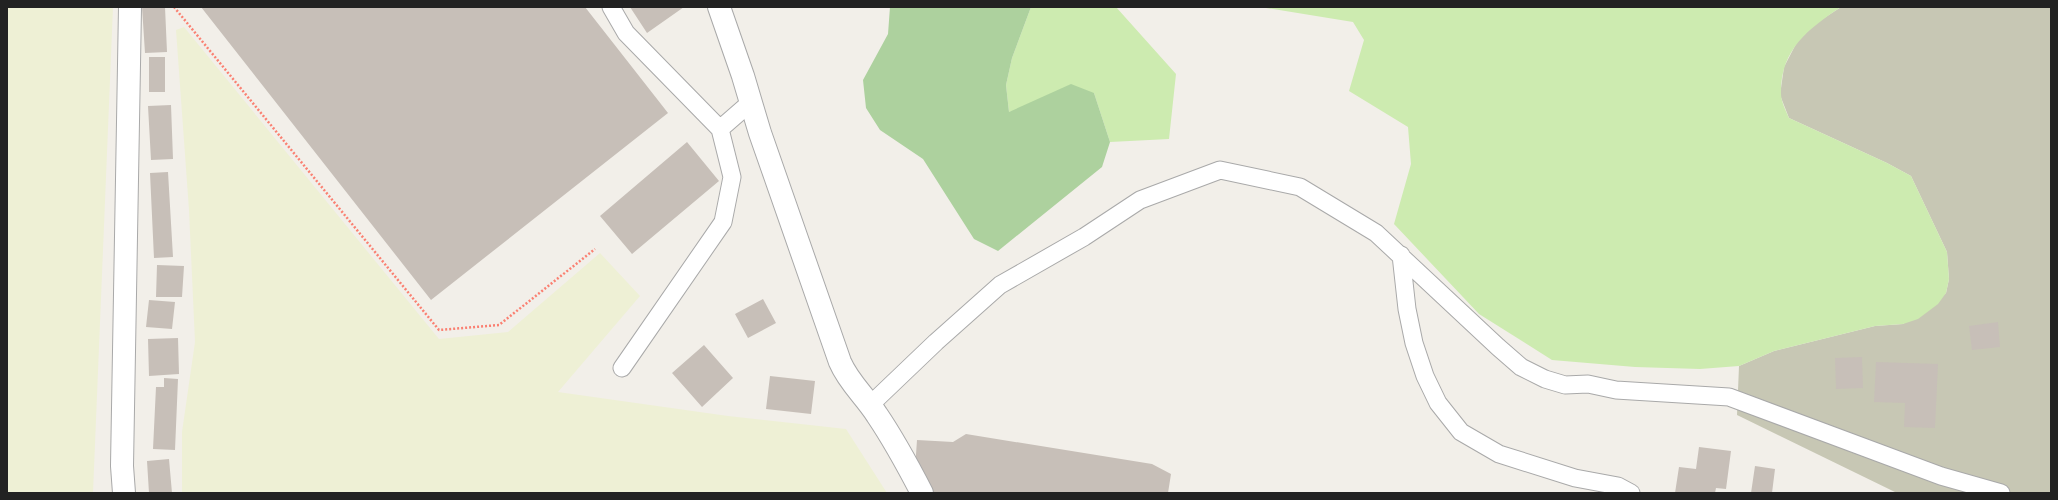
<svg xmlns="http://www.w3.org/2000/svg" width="2058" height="500" viewBox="0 0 2058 500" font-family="Figtree,sans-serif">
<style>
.construction{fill:#c7c7b4}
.farmland{fill:#eef0d5}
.grass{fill:#cdebb0}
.forest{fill:#add19e}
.building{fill:#c7bfb8}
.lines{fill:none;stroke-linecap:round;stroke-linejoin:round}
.lane-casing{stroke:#a9a9a9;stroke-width:19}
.street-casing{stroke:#a9a9a9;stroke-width:24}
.path{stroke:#fa8072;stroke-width:2.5;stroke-dasharray:2 2;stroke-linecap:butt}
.lane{stroke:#fff;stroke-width:17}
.street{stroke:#fff;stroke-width:22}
</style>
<rect width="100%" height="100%" fill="#f2efe9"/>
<path class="construction" d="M1841,7H2051V493H1897L1737,415L1739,366L1774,351L1875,326L1903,324L1946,293L1949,279L1947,252L1911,176L1887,163L1789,118L1780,95L1784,67L1797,42L1815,24Z"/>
<path class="farmland" d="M7,7H113L93,493H7Z
M184,27L439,339L508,332L600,253L640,296L558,392L728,416L846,429L887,493H182V432L195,342L189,210L176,30Z"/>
<path class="grass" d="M1031,7H1116L1176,74L1169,139L1110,142L1094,93L1009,112L1006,85L1012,58Z
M1260,7H1841C1808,29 1780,50 1781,94C1781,101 1786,111 1789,118L1887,163L1911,176L1947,252L1949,279L1946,293L1938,304L1918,319L1903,324L1875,326L1774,351L1739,366L1700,369L1635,367L1552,360L1479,314L1394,224L1411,164L1408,127L1349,91L1364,40L1353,22Z"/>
<path class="forest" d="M890,7H1031L1012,58L1006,85L1009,112L1071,84L1094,93L1110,142L1102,167L998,251L974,239L923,159L880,130L866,108L863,80L888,34Z"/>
<path class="building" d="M142,7H165L167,52L145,53Z
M201,7H585L668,113L431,300Z
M630,7H684L647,33Z
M149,57H165V92H149Z
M171,105L173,159L151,160L148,106Z
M687,142L719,181L632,254L600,216Z
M168,172L173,257L154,258L150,173Z
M157,265L184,266L182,297H156Z
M763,299L776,323L748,338L735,314Z
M149,300L175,302L172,329L146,327Z
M1998,322L2000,347L1972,350L1969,326Z
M178,338L179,374L149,376L148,339Z
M704,345L733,378L702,407L672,373Z
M1862,357L1863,388L1836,389L1835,358Z
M1876,362L1938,364L1935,428L1904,427L1905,403L1874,402Z
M770,376L815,381L811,414L766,409Z
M164,378L178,379L175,450L153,449L156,387H164Z
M966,434L1152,464L1171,474L1168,493H931L915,469L917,440L953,442Z
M1699,447L1731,451L1726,489L1716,488L1715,493H1675L1679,467L1696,469Z
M169,459L172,493H149L147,461Z
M1755,466L1775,469L1772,493H1751Z"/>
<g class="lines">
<defs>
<path id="lane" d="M611,7L626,33L720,129
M1401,255L1407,309L1414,343L1425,376L1438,403L1461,432L1499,454L1575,478L1618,486L1631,493
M622,368L723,222L732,177L720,129L751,102
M869,406L936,342L1000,285L1084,237L1140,200L1220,170L1300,187L1376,233L1498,347L1521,367L1545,379L1565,385L1588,384L1616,390L1729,397L1941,476L2001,493"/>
<path id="street" d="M719,7L743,76L760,133L840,362C849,383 865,396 877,415C894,440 908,466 922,493
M124,493L122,466L130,7"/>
</defs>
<use href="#lane" class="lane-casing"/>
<use href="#street" class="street-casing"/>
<path class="path" d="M174,7L439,330L499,325L595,249"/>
<use href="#lane" class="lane"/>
<use href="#street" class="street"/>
</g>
<rect width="2058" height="500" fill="none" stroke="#222222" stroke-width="16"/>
</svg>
